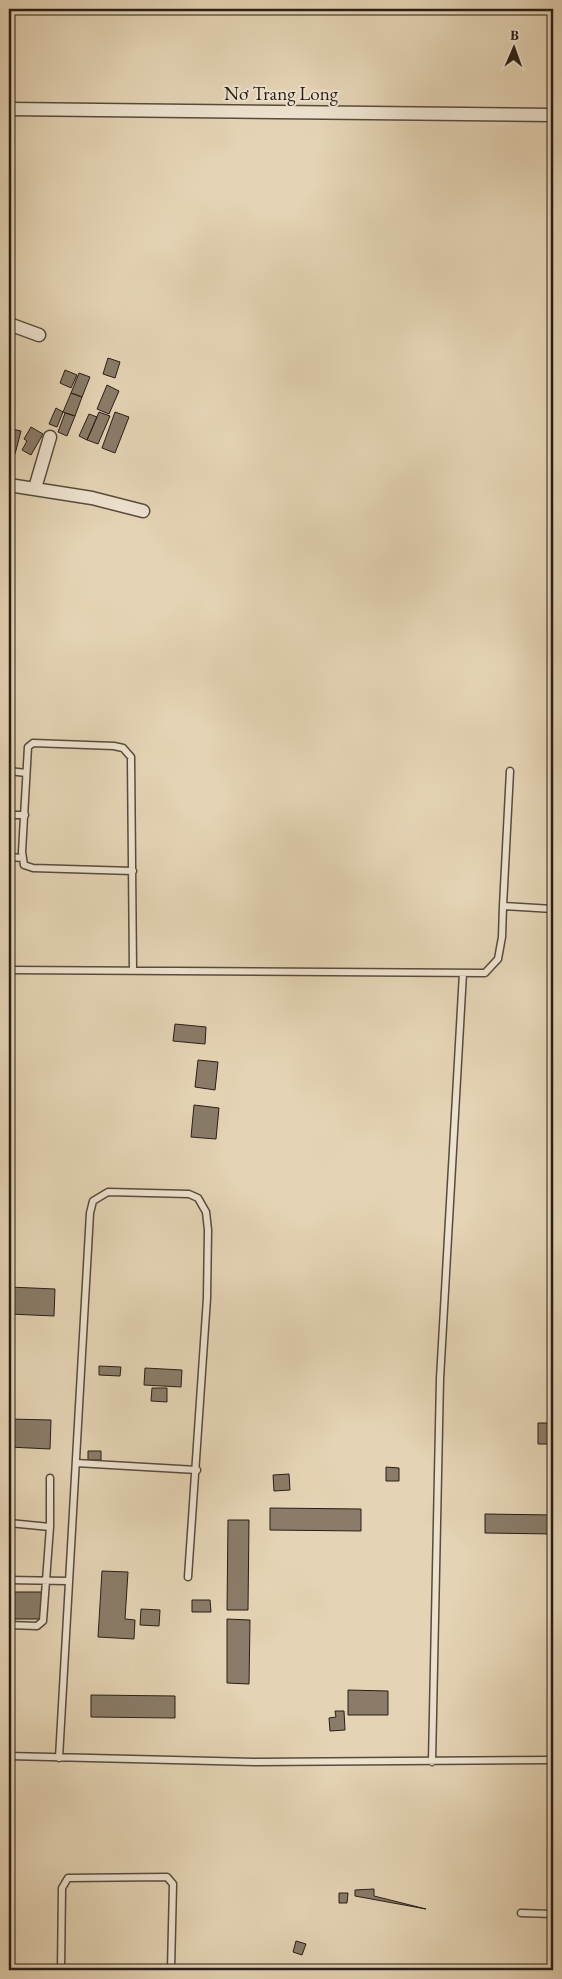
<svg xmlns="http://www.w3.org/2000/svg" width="562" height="1979" viewBox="0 0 562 1979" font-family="'EB Garamond',serif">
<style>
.building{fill:#8a7c69;stroke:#281e17}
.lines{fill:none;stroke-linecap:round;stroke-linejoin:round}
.service-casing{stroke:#574b3e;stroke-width:9}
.minor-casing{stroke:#574b3e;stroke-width:15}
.service{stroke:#ede2ce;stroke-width:6}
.minor{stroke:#ede2ce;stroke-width:12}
.labels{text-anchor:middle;stroke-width:4;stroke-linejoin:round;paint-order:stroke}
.street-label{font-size:19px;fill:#281e17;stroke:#ede2ce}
</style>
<rect width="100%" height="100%" fill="#e4d3b4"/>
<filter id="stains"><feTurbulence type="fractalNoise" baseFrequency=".004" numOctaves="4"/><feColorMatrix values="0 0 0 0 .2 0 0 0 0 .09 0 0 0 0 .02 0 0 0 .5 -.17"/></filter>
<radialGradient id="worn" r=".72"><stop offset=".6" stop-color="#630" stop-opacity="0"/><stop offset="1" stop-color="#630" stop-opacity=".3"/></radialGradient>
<path class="building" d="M108,358L120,362L115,378L103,374Z
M65,370L77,375L71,388L60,383Z
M79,373L90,377L82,397L71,393Z
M107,385L119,391L109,414L97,409Z
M71,393L82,397L75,416L63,412Z
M56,408L63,412L57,427L49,424Z
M99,412L110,416L98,444L87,440Z
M115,412L129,417L115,453L102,448Z
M65,413L75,416L67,436L58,432Z
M89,414L97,417L87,440L79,436Z
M31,427L43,434L31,455L22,450L27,441L24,439Z
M12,429L21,431L15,454L9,453Z
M175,1024L206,1027L205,1044L173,1041Z
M198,1060L218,1062L215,1090L195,1087Z
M194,1105L219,1108L216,1139L191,1137Z
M9,1287L55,1289L54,1316L9,1314Z
M99,1366L121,1367L120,1376L99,1375Z
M145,1368L182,1370L181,1387L144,1385Z
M152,1388H167V1402L151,1401Z
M9,1419L51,1420L50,1449L9,1447Z
M538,1423H553V1444H538Z
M88,1451H101V1460H88Z
M386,1467L399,1468V1481H386Z
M289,1474L290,1490L274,1491L273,1475Z
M270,1508L361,1509V1531L270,1530Z
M485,1514L553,1515V1534L485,1533Z
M228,1520H249L248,1610H227Z
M102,1571L128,1572L125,1619L135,1620L134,1639L98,1637Z
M9,1592H46L45,1619H9Z
M192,1600H210L211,1612H192Z
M141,1609L160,1610L159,1626L140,1625Z
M227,1619L250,1620L249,1684L227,1683Z
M348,1690L388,1691V1715H348Z
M91,1695L175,1696V1718L91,1717Z
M335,1711H344L345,1730L330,1731L329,1718L336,1717Z
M374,1889V1896L426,1909L355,1896V1890Z
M339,1893H348L347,1903H339Z
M296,1941L306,1944L302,1955L293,1952Z"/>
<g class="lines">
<defs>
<path id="service" d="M9,730V706
M9,771L26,773
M9,815H25
M9,857L23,858
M503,906L510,771
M9,970L485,973L498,959L502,937L503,906L553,909
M133,970L131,757L123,748L114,746L33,743L28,747L22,852L24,865L33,868L133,871
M76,1463L197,1470
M9,1523L50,1527
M9,1580L68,1581
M9,1625L37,1626L43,1621L50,1527V1478
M9,1756L255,1762L553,1760
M59,1758L90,1213L93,1201L108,1192L189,1194L198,1198L206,1212L208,1230L207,1298L188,1577
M432,1762L440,1379L463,973
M521,1913L553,1914
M9,1970H15
M61,1970L62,1888L68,1878L167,1877L173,1884L171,1970"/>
<path id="minor" d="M9,109L553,115
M9,324L39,335
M9,485L92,498L143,511
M35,488L50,437"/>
</defs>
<use href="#service" class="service-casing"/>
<use href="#minor" class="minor-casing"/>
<use href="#service" class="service"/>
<use href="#minor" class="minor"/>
</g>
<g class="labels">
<g class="street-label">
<text x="281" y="100">Nơ Trang Long</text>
</g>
</g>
<rect width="562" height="1979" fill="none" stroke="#e4d3b4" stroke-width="30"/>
<rect x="10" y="10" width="542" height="1959" fill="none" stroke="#281e17" stroke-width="2.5"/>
<rect x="15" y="15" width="532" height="1949" fill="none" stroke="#281e17"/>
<g transform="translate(514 48) rotate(2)" stroke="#ede2ce" stroke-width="4" paint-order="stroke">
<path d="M0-4L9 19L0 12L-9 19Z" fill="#281e17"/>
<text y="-8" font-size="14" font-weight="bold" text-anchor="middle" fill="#281e17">B</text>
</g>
<rect width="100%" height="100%" filter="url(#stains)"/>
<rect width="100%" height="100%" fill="url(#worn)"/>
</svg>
